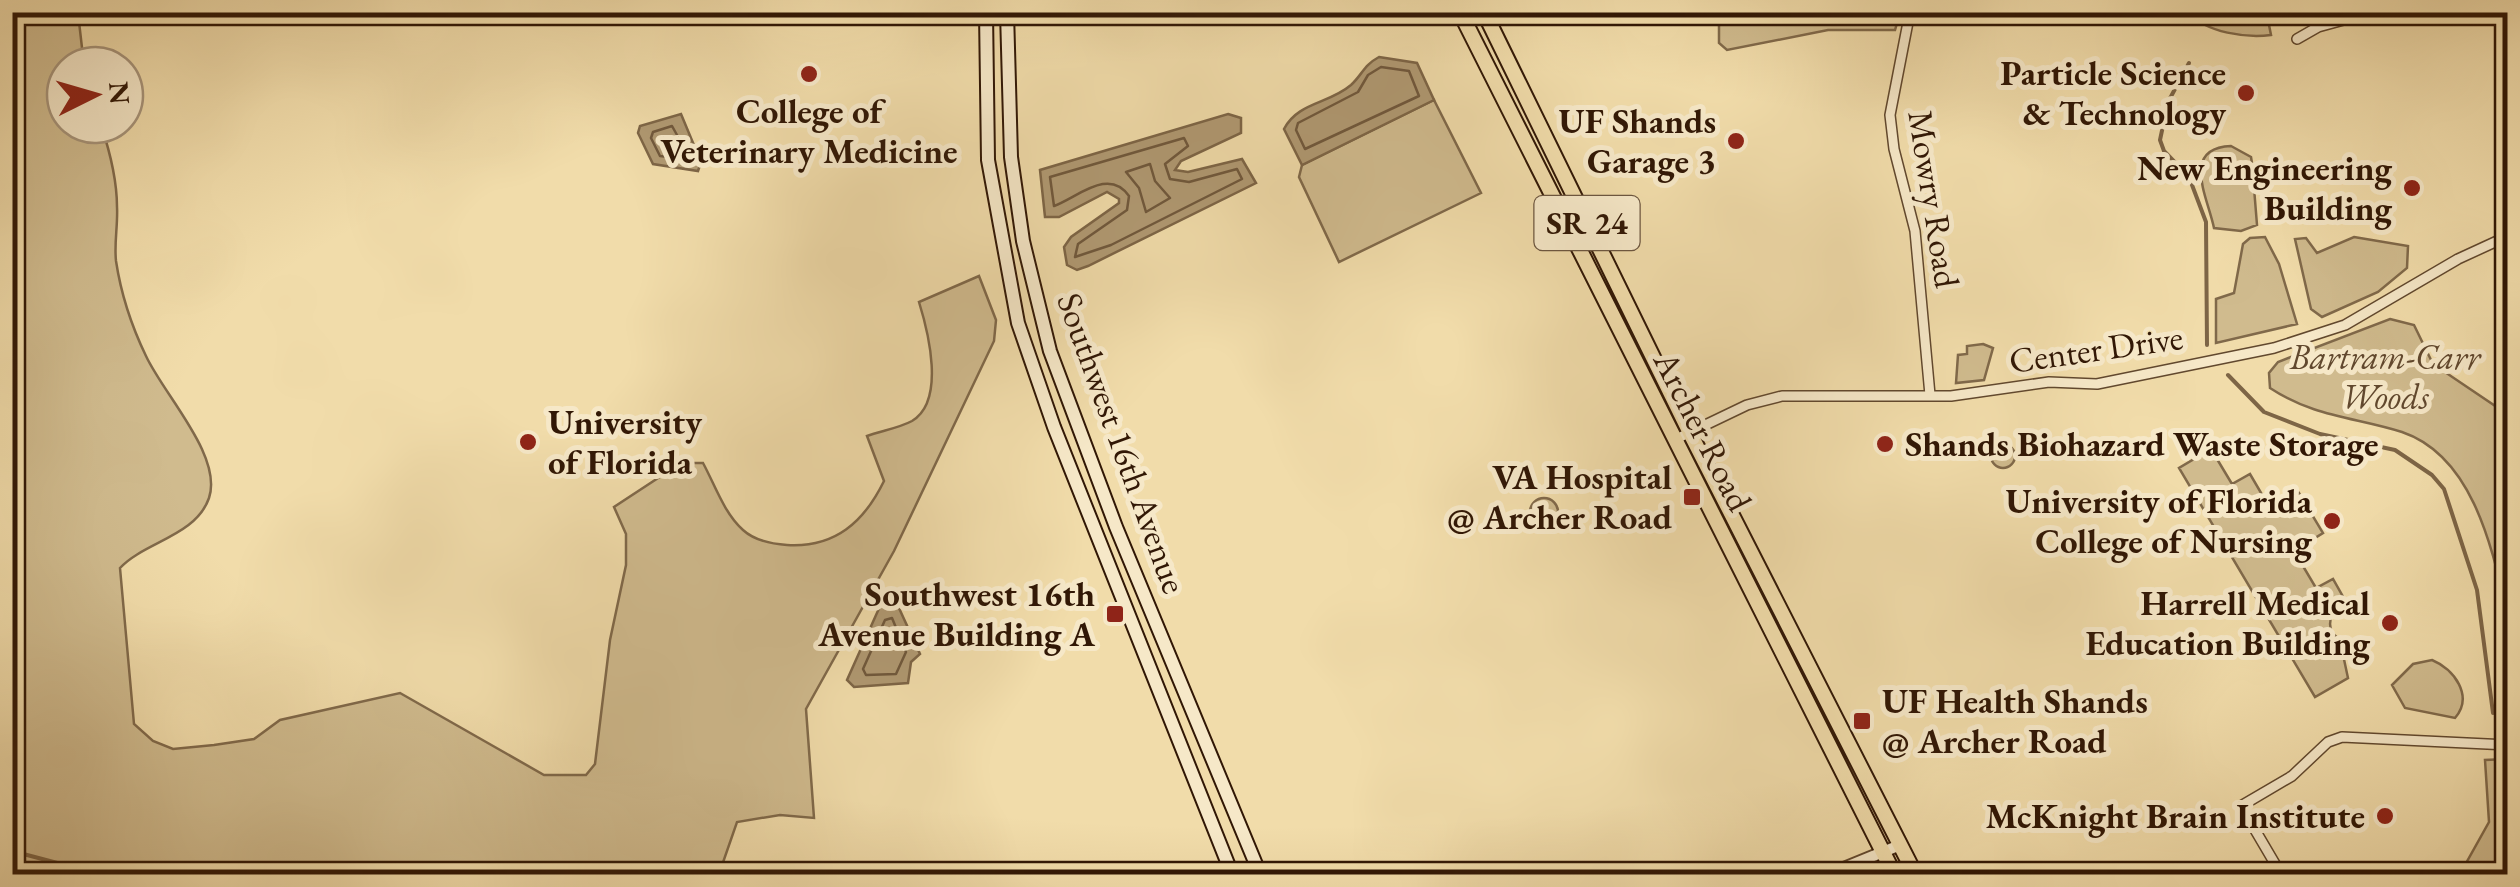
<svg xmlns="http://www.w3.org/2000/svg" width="2520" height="887" viewBox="0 0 2520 887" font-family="'EB Garamond',serif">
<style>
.green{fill:#d0bb8e;stroke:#80694a;stroke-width:2.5}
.water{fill:#b09972;stroke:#7d6546;stroke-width:2.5}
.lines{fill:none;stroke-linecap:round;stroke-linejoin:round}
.shore{stroke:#70583c;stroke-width:2.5}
.stream{stroke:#7d6546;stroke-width:4}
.minor-casing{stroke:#61482e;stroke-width:12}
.tertiary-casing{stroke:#61482e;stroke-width:14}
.secondary-casing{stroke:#311705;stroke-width:16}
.primary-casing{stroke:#311705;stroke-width:18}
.minor{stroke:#f6e8c8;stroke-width:9}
.tertiary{stroke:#f6e8c8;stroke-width:10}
.secondary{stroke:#f6e8c8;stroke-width:12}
.primary{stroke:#f1dcaa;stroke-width:14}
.poi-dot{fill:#8f2418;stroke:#f6e8c8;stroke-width:4}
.labels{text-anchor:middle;stroke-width:10;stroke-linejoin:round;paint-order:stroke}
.shield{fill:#f6e8c8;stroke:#6c5640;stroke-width:2.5}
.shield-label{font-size:32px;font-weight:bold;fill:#311705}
.poi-label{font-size:35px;font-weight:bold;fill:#311705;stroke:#f6e8c8;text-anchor:end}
.street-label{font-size:35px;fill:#311705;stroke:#f6e8c8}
.park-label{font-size:35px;font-style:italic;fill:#61482e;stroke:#f6e8c8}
</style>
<rect width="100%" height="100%" fill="#f1dcaa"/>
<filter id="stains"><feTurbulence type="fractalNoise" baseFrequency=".002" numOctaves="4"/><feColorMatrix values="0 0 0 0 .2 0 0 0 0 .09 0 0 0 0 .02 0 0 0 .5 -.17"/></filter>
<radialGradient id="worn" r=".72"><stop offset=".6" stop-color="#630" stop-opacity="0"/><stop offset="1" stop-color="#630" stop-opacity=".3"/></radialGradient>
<path class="green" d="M12,13H78L84,65H65V125H101C110,152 117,179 117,207C118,225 114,243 116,261C121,294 131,325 146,356C164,395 223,456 209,498C196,536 144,542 120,568L134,724L153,741L173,749L214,745L254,739L280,720L400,693L544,775H586L595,764L610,640L626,565V534L614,507L681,463H703C715,485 724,513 743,530C755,541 772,544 787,545C835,548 864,522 884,481L867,436C881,431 899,428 912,421C946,401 928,331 919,302L979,276L996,320L994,341L894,551L806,709L814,818L780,815L737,822L719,874H13Z
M1719,13V12L1900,13L1895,30H1828L1727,50L1719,43Z
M2189,13H2255L2258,22L2268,20L2271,35C2246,38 2207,33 2189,13Z
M1434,100L1481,193L1339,262L1299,177L1302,165Z
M2231,146L2251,157L2252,163L2257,225L2241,231L2214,228C2208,198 2180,148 2231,146Z
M2265,237L2279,264L2297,324L2216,343V299L2234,293L2243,244L2250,238Z
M2354,237L2408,246L2407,268L2378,292L2322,317L2311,309L2295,239L2306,238L2317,253Z
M2390,319L2414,325L2433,364L2507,414V612C2492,548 2473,456 2402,432C2354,417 2314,417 2270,388L2269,373L2278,362Z
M1983,344L1993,348L1984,380L1956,383L1958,355L1967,354V346Z
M1991 456a12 12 0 1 1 24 0a12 12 0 1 1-24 0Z
M2211,449L2232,484L2250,474L2271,510L2299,493L2323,533L2294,551L2316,588L2333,579L2346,602L2333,612C2325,630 2334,637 2348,645L2342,650L2348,678L2315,697L2179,468Z
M1530 512a14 14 0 1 1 28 0a14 14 0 1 1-28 0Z
M2432,660C2454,669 2474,696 2455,718L2405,708L2392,685L2413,664Z
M2507,759V874H2460L2489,822L2485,760Z"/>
<path class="water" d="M1379,57L1417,63L1434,100L1302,165L1284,129C1298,102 1329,104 1351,85C1362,75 1364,65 1379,57Z
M681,114L701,162L698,171L653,164L638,133L640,126Z
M1228,114L1241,118V133L1181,161L1175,170L1188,172L1242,159L1256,183L1088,266L1077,270L1067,265L1064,247L1071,237L1119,203V199L1107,192L1059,217H1045L1040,170Z
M885,595H893L920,654L911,662L908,683L854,687L847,680Z"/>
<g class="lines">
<path class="shore" d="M1381,67L1409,71L1419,96L1305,149L1296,130L1298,123L1358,92L1368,75Z
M672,126L687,153L684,159L660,156L651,138L653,132Z
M1184,138L1188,146L1165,164L1170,179L1189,182L1237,169L1242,179L1111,245L1075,257L1078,244L1127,210L1129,196C1109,167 1078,197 1054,206L1050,177Z
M1150,164L1155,181L1170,198L1146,212L1139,188L1126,172Z
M892,618L906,652L896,674L866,675L863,669L885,620Z"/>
<path class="stream" d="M2189,63L2168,102L2160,140L2164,151L2189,177L2206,222L2207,345
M2228,375L2264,412L2320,434L2395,450L2432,475L2444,489L2477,590L2493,713
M2501,775L2508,801
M12,851L99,874"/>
<defs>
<path id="minor" d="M1910,12L1890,115L1894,149L1915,231L1930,395
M2297,39L2318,27L2373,12
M1674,440L1747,405L1782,396H1951L2049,382L2097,384L2274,348L2345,325L2458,259L2508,236
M2281,874L2241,806L2292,776L2328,742L2342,737L2508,745"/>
<path id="tertiary" d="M1829,874L1900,845"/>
<path id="secondary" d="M986,12L988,160L1018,323L1054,427L1232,874
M1007,12L1011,157L1023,241L1050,351L1116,527L1260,874"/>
<path id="primary" d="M1460,12L1894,874
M1484,12L1690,433L1915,874"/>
</defs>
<use href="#minor" class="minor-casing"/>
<use href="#tertiary" class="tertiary-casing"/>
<use href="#secondary" class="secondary-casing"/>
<use href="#primary" class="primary-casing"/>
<use href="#minor" class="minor"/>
<use href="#tertiary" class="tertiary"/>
<use href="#secondary" class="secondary"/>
<use href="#primary" class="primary"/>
</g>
<g class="poi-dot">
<circle cx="809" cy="74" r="10"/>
<circle cx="2246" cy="93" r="10"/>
<circle cx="1736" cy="141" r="10"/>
<circle cx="2412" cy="188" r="10"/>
<circle cx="528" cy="442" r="10"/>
<circle cx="1885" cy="444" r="10"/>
<rect x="1682" y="487" width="20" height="20" rx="5"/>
<circle cx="2332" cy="521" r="10"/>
<rect x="1105" y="604" width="20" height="20" rx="5"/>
<circle cx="2390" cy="623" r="10"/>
<rect x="1852" y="711" width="20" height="20" rx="5"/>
<circle cx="2385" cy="816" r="10"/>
</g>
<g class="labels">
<rect class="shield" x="1534.5" y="196" width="105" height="54" rx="8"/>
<g class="shield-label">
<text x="1587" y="234">SR 24</text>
</g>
<g class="poi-label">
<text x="2226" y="85">Particle Science<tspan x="2226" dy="40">&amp; Technology</tspan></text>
<text x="809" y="123" text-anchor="middle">College of<tspan x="809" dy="40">Veterinary Medicine</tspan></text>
<text x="1716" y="133">UF Shands<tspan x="1716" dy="40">Garage 3</tspan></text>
<text x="2392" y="180">New Engineering<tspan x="2392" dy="40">Building</tspan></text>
<text x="548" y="434" text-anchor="start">University<tspan x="548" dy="40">of Florida</tspan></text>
<text x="1905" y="456" text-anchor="start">Shands Biohazard Waste Storage</text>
<text x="1672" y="489">VA Hospital<tspan x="1672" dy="40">@ Archer Road</tspan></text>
<text x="2312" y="513">University of Florida<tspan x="2312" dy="40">College of Nursing</tspan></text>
<text x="1095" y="606">Southwest 16th<tspan x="1095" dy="40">Avenue Building A</tspan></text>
<text x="2370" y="615">Harrell Medical<tspan x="2370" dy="40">Education Building</tspan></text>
<text x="1882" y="713" text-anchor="start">UF Health Shands<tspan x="1882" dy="40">@ Archer Road</tspan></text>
<text x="2365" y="828">McKnight Brain Institute</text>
</g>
<g class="street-label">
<text transform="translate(1934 199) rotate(81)" y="12">Mowry Road</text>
<text transform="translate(2096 349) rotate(-8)" y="12">Center Drive</text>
<text transform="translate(1703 431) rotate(63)" y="12">Archer Road</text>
<text transform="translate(1122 443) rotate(70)" y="12">Southwest 16th Avenue</text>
</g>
<g class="park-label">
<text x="2385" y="369">Bartram-Carr<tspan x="2385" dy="40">Woods</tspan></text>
</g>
</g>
<rect width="2520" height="887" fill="none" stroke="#f1dcaa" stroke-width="50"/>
<rect x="15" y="15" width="2490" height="857" fill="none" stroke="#311705" stroke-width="5"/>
<rect x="25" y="25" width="2470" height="837" fill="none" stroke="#311705" stroke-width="2.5"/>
<g transform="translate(95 95) rotate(85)"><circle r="48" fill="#f6e8c8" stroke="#a7947a" stroke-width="2.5"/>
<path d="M0-8L18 38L0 25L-18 38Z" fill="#8f2418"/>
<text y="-15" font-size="28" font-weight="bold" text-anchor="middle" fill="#311705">N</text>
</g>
<rect width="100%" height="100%" filter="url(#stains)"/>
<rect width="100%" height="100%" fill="url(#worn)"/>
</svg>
